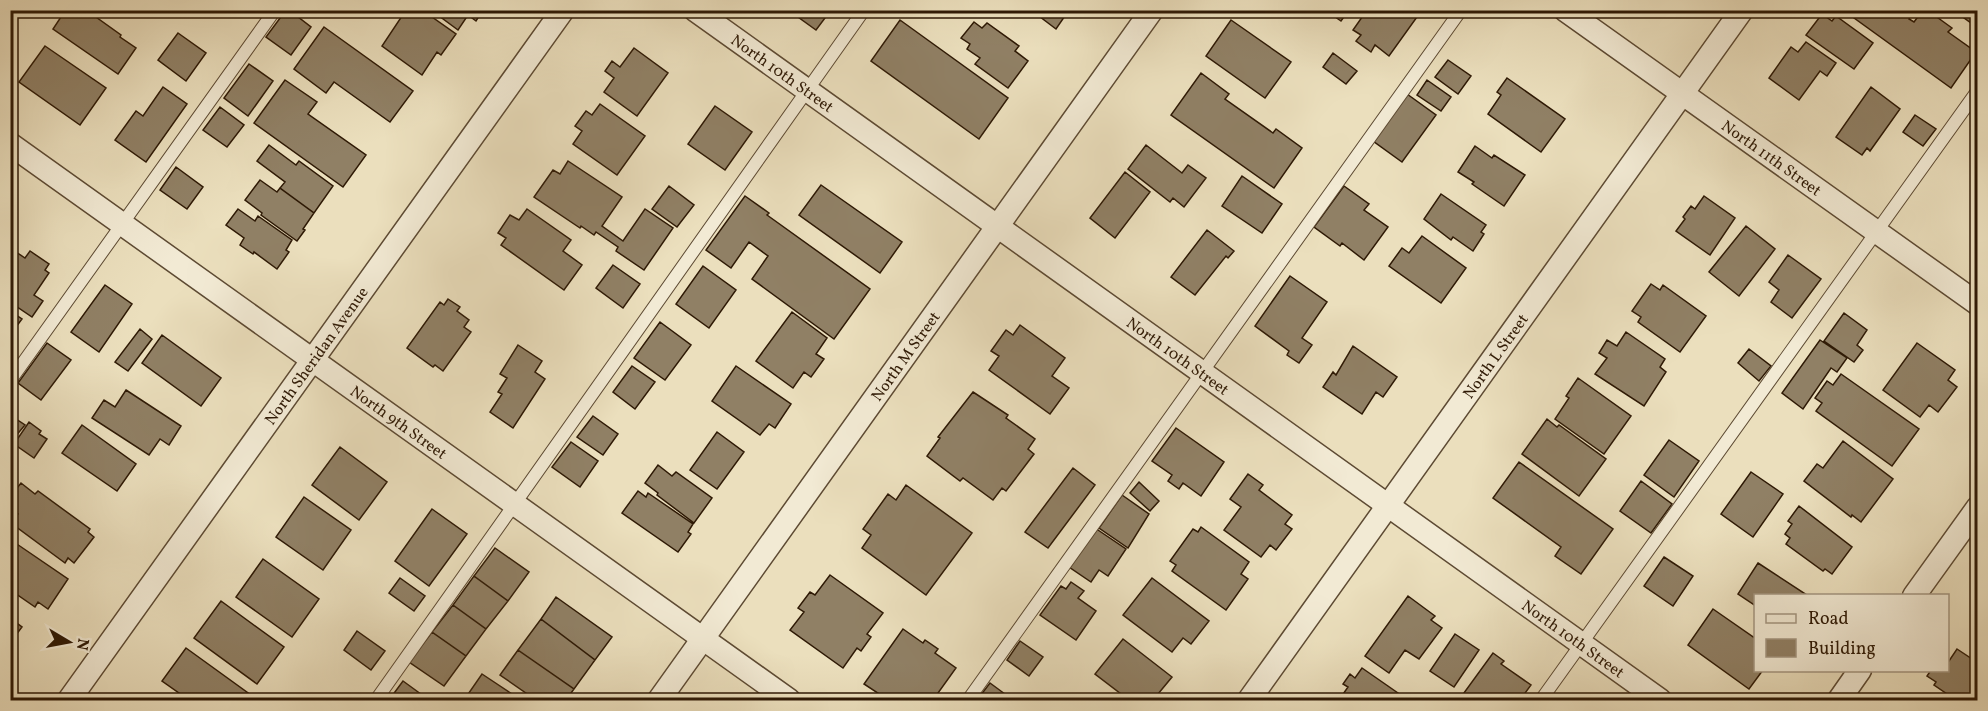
<svg xmlns="http://www.w3.org/2000/svg" width="1988" height="711" viewBox="0 0 1988 711" font-family="Vollkorn,serif">
<style>
.building{fill:#908065;stroke:#2e1905;stroke-width:1.5}
.lines{fill:none;stroke-linecap:round;stroke-linejoin:round}
.service-casing{stroke:#5d4a33;stroke-width:14}
.minor-casing{stroke:#5d4a33;stroke-width:25}
.service{stroke:#f2ead4;stroke-width:12}
.minor{stroke:#f2ead4;stroke-width:22}
.labels{text-anchor:middle;stroke-width:4.5;stroke-linejoin:round;paint-order:stroke}
.street-label{font-size:16px;fill:#2e1905;stroke:#f2ead4}
</style>
<rect width="100%" height="100%" fill="#ebdfbd"/>
<filter id="stains"><feTurbulence type="fractalNoise" baseFrequency=".00333" numOctaves="4"/><feColorMatrix values="0 0 0 0 .2 0 0 0 0 .09 0 0 0 0 .02 0 0 0 .5 -.17"/></filter>
<radialGradient id="worn" r=".72"><stop offset=".6" stop-color="#630" stop-opacity="0"/><stop offset="1" stop-color="#630" stop-opacity=".3"/></radialGradient>
<path class="building" d="M63,10H86L121,35L120,37L136,48L118,74L53,29L61,17L60,15Z
M286,10H289L311,27L291,55L266,37Z
M406,10H422L456,34L441,55L437,52L422,75L382,46Z
M431,10H483L476,21L468,15L458,30Z
M792,10H831L816,30L791,12Z
M1031,10H1069L1056,29Z
M1315,10H1349L1341,21L1328,12L1325,17Z
M1367,10H1422L1389,56L1375,45L1371,52L1356,41L1361,35L1353,30Z
M1843,10H1915L1909,19L1914,22L1923,10H1927L1952,28L1948,32L1976,52L1951,88Z
M1953,10H1978V28Z
M1822,14L1832,21L1836,16L1873,43L1854,69L1806,35Z
M900,20L1008,98L979,139L871,61Z
M1231,20L1291,62L1265,98L1206,56Z
M974,22L982,28L987,23L1019,46L1015,51L1028,61L1008,88L975,64L980,58L967,49L970,44L961,38Z
M324,27L413,91L390,122L334,82L326,93L294,69Z
M178,33L206,53L186,81L158,60Z
M1806,42L1836,63L1827,76L1820,71L1799,100L1769,78L1791,47L1798,52Z
M45,46L106,88L80,125L19,82Z
M634,48L668,73L637,116L604,92L614,78L605,71L612,61L620,67Z
M1333,53L1357,71L1346,84L1323,67Z
M1448,60L1471,76L1458,94L1435,77Z
M249,64L273,81L248,116L224,98Z
M1201,73L1229,94L1225,99L1273,133L1276,129L1302,148L1274,188L1171,115Z
M1507,78L1565,119L1541,152L1488,114L1501,95L1497,92Z
M285,80L317,102L308,114L366,155L343,187L254,123Z
M1427,80L1451,97L1441,111L1417,95Z
M163,87L187,104L146,162L115,140L136,111L143,116Z
M1871,87L1900,109L1870,151L1867,148L1862,155L1836,137Z
M1407,94L1436,115L1402,162L1373,141Z
M600,104L645,136L617,175L573,144L582,131L575,126L586,111L592,115Z
M715,106L752,132L725,170L688,144Z
M220,107L244,125L227,147L203,130Z
M1915,115L1936,129L1923,146L1903,132Z
M269,145L296,165L299,161L333,186L314,213L280,188L285,182L257,161Z
M1146,145L1182,173L1188,165L1206,178L1184,207L1173,198L1170,202L1128,169Z
M1475,146L1492,158L1494,155L1525,175L1504,206L1472,184L1474,182L1458,172Z
M568,161L622,197L602,226L623,241L645,209L673,228L644,270L616,251L618,247L596,232L594,235L581,226L580,228L534,197L553,170L560,174Z
M176,167L203,187L187,209L160,190Z
M1125,172L1150,192L1115,238L1090,218Z
M1242,176L1282,204L1262,233L1222,206Z
M260,180L277,192L280,188L314,213L303,229L305,230L297,241L261,215L262,213L245,200Z
M821,185L902,242L880,273L799,215Z
M669,186L694,205L677,227L652,209Z
M1344,186L1369,204L1364,210L1388,227L1364,260L1342,243L1340,246L1314,227Z
M1441,194L1486,225L1481,232L1484,234L1473,251L1453,237L1451,240L1424,219Z
M745,196L769,213L767,215L870,289L834,339L752,279L768,256L749,242L731,268L706,250Z
M1704,196L1735,218L1710,255L1676,231L1685,219L1683,217L1691,206L1695,209Z
M238,209L255,221L258,216L292,240L286,250L289,252L277,269L254,252L253,254L240,245L244,238L226,225Z
M527,209L571,240L563,251L582,265L564,290L501,245L506,238L498,233L510,215L519,220Z
M1746,226L1775,249L1739,296L1709,272Z
M1207,230L1234,251L1228,258L1226,256L1195,295L1171,277Z
M1422,236L1466,268L1441,303L1389,266L1402,248L1409,253Z
M10,248L25,258L30,251L49,264L45,270L49,273L34,295L43,301L32,317L10,302Z
M1788,255L1821,279L1792,318L1771,302L1779,290L1769,282Z
M613,265L640,284L623,308L596,288Z
M703,266L736,290L709,328L676,304Z
M1290,276L1327,302L1302,338L1312,345L1299,363L1287,355L1289,351L1255,326Z
M1651,284L1660,290L1663,285L1706,316L1680,352L1638,322L1641,317L1632,311Z
M105,285L132,304L99,352L71,332Z
M448,299L460,307L457,311L469,320L464,327L471,332L443,371L435,365L433,367L407,348L440,302L444,305Z
M10,311L22,319L10,335Z
M792,312L827,338L816,354L824,359L811,377L804,372L793,388L756,361Z
M1844,313L1867,330L1857,345L1863,350L1854,362L1824,341Z
M660,322L691,345L665,380L634,358Z
M1020,325L1065,358L1052,376L1069,388L1050,414L989,370L999,356L991,351L1006,330L1013,335Z
M140,329L152,339L128,371L115,362Z
M1626,332L1665,359L1660,367L1666,372L1644,406L1595,374L1607,358L1599,353L1607,340L1617,346Z
M162,335L221,378L201,406L142,363Z
M1820,340L1847,358L1837,372L1831,368L1803,409L1782,393Z
M47,343L71,360L41,400L18,383Z
M1917,343L1955,370L1948,380L1957,387L1938,412L1929,405L1920,417L1883,390Z
M518,345L542,361L535,372L545,379L513,428L490,412L502,394L498,392L507,378L500,374Z
M1353,346L1397,377L1383,397L1376,392L1362,414L1323,387L1333,372L1336,375Z
M1749,349L1771,366L1759,381L1738,363Z
M632,366L655,382L635,409L613,392Z
M736,366L791,404L775,428L769,424L760,435L712,401Z
M1841,374L1919,429L1892,466L1816,411L1822,403L1815,398L1827,381L1833,385Z
M1578,378L1631,416L1604,454L1555,419L1569,398L1566,396Z
M126,390L181,426L169,445L160,439L149,455L92,418L104,400L115,407Z
M973,392L1008,415L1006,418L1035,439L1028,449L1034,454L1006,491L1002,488L993,500L963,478L960,481L927,456L940,438L938,437Z
M10,415L25,425L10,443Z
M593,416L618,434L603,455L577,437Z
M1547,419L1557,427L1559,425L1606,459L1579,496L1522,454Z
M29,422L41,431L39,434L47,439L34,458L14,444Z
M82,425L136,464L117,491L62,453Z
M1176,428L1224,462L1201,496L1183,483L1179,489L1168,481L1172,475L1152,461Z
M717,432L744,452L717,489L690,470Z
M1669,440L1699,461L1674,497L1644,475Z
M1843,441L1893,479L1861,522L1852,515L1851,517L1804,481L1817,464L1823,468Z
M571,442L598,461L580,487L552,467Z
M340,447L387,482L359,520L312,485Z
M1519,462L1613,529L1581,574L1555,556L1561,547L1493,498Z
M658,465L672,476L676,472L712,498L694,523L657,495L658,493L645,483Z
M1073,468L1095,485L1048,548L1025,532Z
M1751,472L1783,494L1753,537L1721,514Z
M1248,474L1263,485L1259,490L1292,515L1285,524L1292,529L1276,550L1270,545L1261,557L1224,530L1241,507L1230,499Z
M1641,481L1672,504L1651,533L1620,511Z
M1139,482L1159,501L1150,511L1130,493Z
M21,483L35,494L38,491L90,529L88,532L94,537L74,563L68,558L65,563L11,523L18,514L10,509V497Z
M906,485L972,533L926,595L862,548L871,535L863,529L888,494L896,500Z
M638,491L646,497L648,493L693,524L688,532L691,534L678,552L622,513Z
M1122,495L1149,514L1128,548L1099,528Z
M304,497L351,530L323,570L276,537Z
M1799,506L1852,547L1832,574L1825,569L1823,571L1786,544L1790,538L1785,534L1792,524L1788,521Z
M432,509L467,534L429,586L395,561Z
M1201,527L1249,562L1241,574L1248,579L1226,610L1172,571L1176,565L1170,561L1193,529L1198,532Z
M1095,528L1126,549L1108,576L1099,570L1091,582L1069,567Z
M11,540L68,579L48,609L38,602L35,607L12,591L15,587L10,584Z
M495,548L529,572L508,601L474,576Z
M1664,557L1693,576L1673,606L1644,586Z
M263,559L319,599L292,637L236,597Z
M1758,563L1807,595L1756,596V606L1738,594Z
M830,575L883,613L867,634L871,637L861,651L857,648L843,668L790,630L804,612L798,608L810,592L815,595Z
M474,576L508,601L486,629L453,605Z
M400,578L425,596L414,611L389,593Z
M1152,578L1209,621L1191,644L1183,638L1172,652L1123,615Z
M1071,582L1084,591L1078,598L1096,611L1076,640L1040,615L1061,586L1066,589Z
M1408,596L1435,616L1431,620L1442,628L1419,659L1405,650L1389,673L1365,656Z
M556,597L612,637L595,660L541,619Z
M221,601L284,647L257,684L194,638Z
M453,605L486,629L466,656L432,632Z
M1713,609L1756,639V670H1763L1749,689L1688,645Z
M10,618L22,627L10,643Z
M541,619L595,660L574,689L518,650Z
M903,629L923,643L925,640L938,649L935,653L956,668L933,700H881L884,697L864,684Z
M357,631L385,651L371,670L344,650Z
M432,632L466,656L444,686L409,662Z
M1455,634L1479,650L1454,687L1430,671Z
M1123,639L1172,677L1153,700H1129L1095,674Z
M1020,641L1043,657L1029,676L1007,660Z
M186,648L258,700H189L162,681Z
M1957,649L1978,663V700H1956L1934,685L1936,682L1927,676L1931,670H1948V659L1949,661Z
M518,650L574,689L566,700H536L500,675Z
M1493,653L1504,661L1501,664L1531,685L1520,700H1466L1461,697Z
M1362,668L1408,700H1339L1348,687L1343,684L1350,674L1355,678Z
M482,674L521,700H464Z
M403,681L429,700H389Z
M990,683L1009,697L1006,700H977Z"/>
<g class="lines">
<defs>
<path id="service" d="M10,381L275,10
M376,700L864,10
M968,700L1461,10
M1541,700L1978,90"/>
<g id="minor">
<path id="s1" d="M695,10L1660,700"/>
<path id="s2" d="M1565,10L1978,304"/>
<path id="s3" d="M10,144L789,700"/>
<path d="M1914,596L1978,507"/>
<path id="s4" d="M69,700L563,10"/>
<path id="s5" d="M659,700L1152,10"/>
<path id="s6" d="M1249,700L1742,10"/>
<path d="M1839,700L1860,670"/>
</g>
</defs>
<use href="#service" class="service-casing"/>
<use href="#minor" class="minor-casing"/>
<use href="#service" class="service"/>
<use href="#minor" class="minor"/>
</g>
<g class="labels">
<g class="street-label">
<text dy="6" stroke="none"><textPath href="#s1" startOffset="108">North 10th Street</textPath></text>
<text dy="6" stroke="none"><textPath href="#s2" startOffset="254">North 11th Street</textPath></text>
<text dy="6" stroke="none"><textPath href="#s4" startOffset="424">North Sheridan Avenue</textPath></text>
<text dy="6" stroke="none"><textPath href="#s6" startOffset="423">North L Street</textPath></text>
<text dy="6" stroke="none"><textPath href="#s5" startOffset="423">North M Street</textPath></text>
<text dy="6" stroke="none"><textPath href="#s1" startOffset="594">North 10th Street</textPath></text>
<text dy="6" stroke="none"><textPath href="#s3" startOffset="478">North 9th Street</textPath></text>
<text dy="6" stroke="none"><textPath href="#s1" startOffset="1080">North 10th Street</textPath></text>
</g>
</g>
<rect width="1988" height="711" fill="none" stroke="#ebdfbd" stroke-width="36"/>
<rect x="12" y="12" width="1964" height="687" fill="none" stroke="#2e1905" stroke-width="3"/>
<rect x="18" y="18" width="1952" height="675" fill="none" stroke="#2e1905" stroke-width="1.5"/>
<rect x="1754" y="594" width="195" height="78" fill="#f2ead4" stroke="#a49681" stroke-width="1.5"/>
<rect x="1766" y="614" width="30" height="9" fill="#f2ead4" stroke="#a49681" stroke-width="1.5"/>
<text x="1808" y="624" font-size="18" fill="#2e1905">Road</text>
<rect x="1766" y="639" width="30" height="18" fill="#908065" stroke="#a49681" stroke-width="1.5"/>
<text x="1808" y="654" font-size="18" fill="#2e1905">Building</text>
<g transform="translate(69 642) rotate(100)" stroke="#f2ead4" stroke-width="4.5" paint-order="stroke">
<path d="M0-4.5L10 22L0 15L-10 22Z" fill="#2e1905"/>
<text y="-9" font-size="16" font-weight="bold" text-anchor="middle" fill="#2e1905">N</text>
</g>
<rect width="100%" height="100%" filter="url(#stains)"/>
<rect width="100%" height="100%" fill="url(#worn)"/>
</svg>
